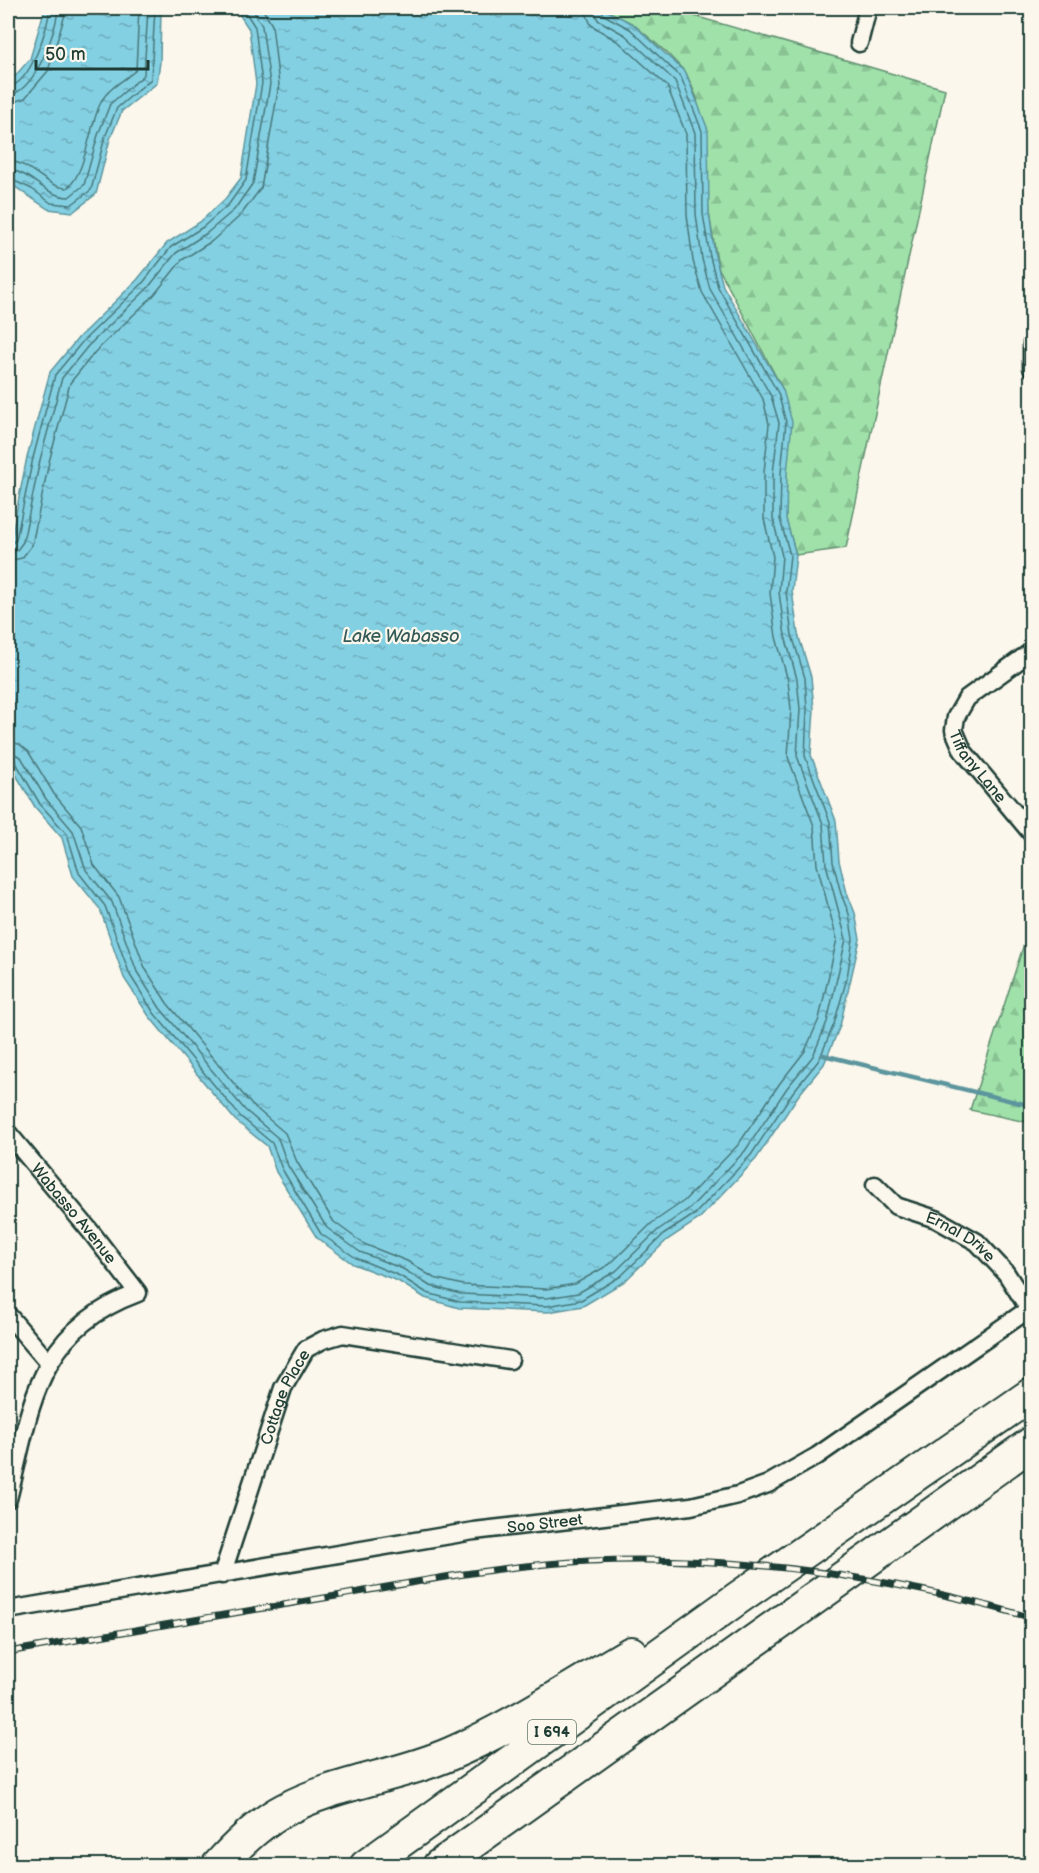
<svg xmlns="http://www.w3.org/2000/svg" width="1039" height="1873" viewBox="0 0 1039 1873" font-family="'Balsamiq Sans',sans-serif">
<style>
.forest{fill:url(#forest-firs);stroke:#608f6f;stroke-width:1.5}
.water{fill:url(#water-ripples);stroke:#5c959d;stroke-width:1.5}
.lines{fill:none;stroke-linecap:round;stroke-linejoin:round}
.shore{stroke:#47787a;stroke-width:1.5}
.stream{stroke:#5c959d;stroke-width:4.5}
.minor-casing{stroke:#1f3d34;stroke-width:21}
.motorway-casing{stroke:#1f3d34;stroke-width:36}
.minor{stroke:#fbf7ec;stroke-width:16}
.motorway{stroke:#fbf7ec;stroke-width:32}
.rail-casing{stroke:#1f3d34;stroke-width:7}
.rail{stroke:#fbf7ec;stroke-width:4.5;stroke-dasharray:14;stroke-linecap:butt}
.labels{text-anchor:middle;stroke-width:4.5;stroke-linejoin:round;paint-order:stroke}
.shield{fill:#fbf7ec;stroke:#61756b;stroke-width:1.5}
.shield-label{font-size:15px;font-weight:bold;fill:#1f3d34}
.street-label{font-size:16px;fill:#1f3d34;stroke:#fbf7ec}
.water-label{font-size:18px;font-style:italic;fill:#335a57;stroke:#fbf7ec}
</style>
<defs>
<pattern id="forest-firs" width="22" height="20" patternUnits="userSpaceOnUse" patternTransform="scale(1.5)"><rect width="22" height="20" fill="#a0e1aa"/><path d="M5 1l3.5 6h-7zM16 11l3.5 6h-7z" fill="#89c293"/></pattern>
<pattern id="water-ripples" width="26" height="14" patternUnits="userSpaceOnUse" patternTransform="scale(1.5)"><rect width="26" height="14" fill="#84d0e3"/><path d="M2 4q2-2 4 0t4 0M15 11q2-2 4 0t4 0" fill="none" stroke="#6baab9"/></pattern>
</defs>
<rect width="100%" height="100%" fill="#fbf7ec"/>
<filter id="ink" filterUnits="userSpaceOnUse"><feTurbulence type="fractalNoise" baseFrequency=".0167" numOctaves="2"/><feDisplacementMap in="SourceGraphic" scale="12" xChannelSelector="R" yChannelSelector="G"/><feConvolveMatrix kernelMatrix="1 2 1 2 8 2 1 2 1" color-interpolation-filters="sRGB"/></filter>
<g filter="url(#ink)">
<path class="forest" d="M602,8H667L945,89L846,548L796,555L786,519L783,390L718,267L709,213L697,98L686,73L666,52L633,24Z
M1025,941L1032,943L1031,1123L970,1110Z"/>
<path class="water" d="M45,8H161L160,62L157,83L122,111L110,139L96,194L73,212L48,209L8,182V84L30,59Z
M235,8H602L633,24L686,73L708,130L709,213L715,256L723,286L783,390L792,422L787,474L786,519L796,555L792,591L798,634L811,677L814,709L811,755L836,821L839,861L847,893L855,913L860,939L840,1026L824,1064L798,1096L756,1159L699,1219L667,1240L625,1281L583,1306L548,1312L459,1308L425,1298L398,1281L353,1264L317,1238L276,1172L267,1146L235,1120L149,1016L124,978L100,909L73,876L62,838L35,807L8,761V554L27,457L50,372L79,337L137,280L167,243L200,222L225,199L241,178L256,84L249,29Z"/>
<g class="lines">
<path class="shore" d="M8,87C31,84 48,27 50,8
M8,95C35,93 57,30 58,8
M8,104L25,98L48,71L67,8
M8,161C31,162 45,187 67,188C86,174 89,126 101,102C108,88 125,80 136,70L139,8
M8,170C31,171 43,196 69,197L84,185L98,135L110,104L144,75L148,8
M8,178L32,189L51,203L71,205L91,190L105,137L117,108L151,79L155,8
M8,545L16,540L33,458L55,375L83,341L142,284L171,247L203,227L229,204L246,180L262,83L255,27L243,8
M8,552L17,550L23,542L40,460L62,378L88,346L147,289L176,253L207,233L234,210L253,183L270,84L262,26L252,8
M8,561L22,558L32,545L49,462L70,383L95,352L154,295L182,260L212,241L240,216L261,188L279,85L272,25L262,8
M8,742L19,744L28,751L54,794L81,826L94,865L119,897L145,968L167,1003L251,1104L285,1133L297,1162L334,1222L364,1244L407,1261L434,1278L463,1285L546,1289L575,1284L610,1264L652,1223L684,1201L738,1145L780,1083L805,1051L819,1019L837,939L817,865L814,826L788,757L791,709L788,681L776,637L770,593L773,557L764,519V472L769,424L763,399L702,292L693,261L687,215L686,134L667,86L620,43L591,25L584,8
M8,751L21,757L46,799L73,831L86,870L112,902L137,972L160,1008L245,1110L278,1138L288,1166L327,1228L360,1252L403,1269L430,1286L461,1294L547,1298L578,1293L616,1271L658,1230L690,1208L745,1151L787,1088L813,1056L827,1022L846,939L826,864L823,824L797,756L800,709L797,679L785,636L779,592L782,556L773,519V473L779,423L771,396L710,289L702,259L696,214L695,133L675,81L625,35L598,20L593,8
M8,759L15,761L40,804L67,834L79,873L105,906L130,975L154,1013L240,1116L272,1143L282,1169L321,1234L356,1258L400,1276L427,1293L460,1302L547,1306L581,1300L621,1276L663,1235L695,1214L751,1155L793,1092L819,1060L834,1024L847,978L853,939L849,914L841,894L833,862L830,822L805,756L807,709L805,678L792,635L786,592L790,555L780,519L781,473L786,422L778,393L718,287L710,257L703,214L702,131L681,77L630,29L604,15L601,8"/>
<path class="stream" d="M823,1055L1032,1106"/>
<defs>
<g id="minor">
<path d="M859,43L868,8"/>
<path d="M1032,344V368"/>
<path id="s1" d="M1032,651L967,698L956,717L954,730L963,751L1032,834"/>
<path id="s2" d="M8,1133L91,1232L138,1293C35,1331 32,1405 8,1499"/>
<path id="s3" d="M875,1185L896,1206L936,1219L977,1242L1006,1273L1029,1309"/>
<path d="M8,1315L48,1362"/>
<path id="s4" d="M222,1575L283,1388L306,1349L323,1340L343,1334L510,1360"/>
<path id="s5" d="M8,1610L474,1531L691,1506L738,1495L768,1484L817,1456L1032,1307"/>
</g>
<path id="motorway" d="M218,1866C237,1845 259,1823 284,1810C336,1782 398,1777 452,1753C514,1726 572,1687 631,1653
M366,1866L738,1598L1032,1394
M439,1866L1032,1443"/>
</defs>
<use href="#minor" class="minor-casing"/>
<use href="#motorway" class="motorway-casing"/>
<use href="#minor" class="minor"/>
<use href="#motorway" class="motorway"/>
<defs>
<path id="rail" d="M8,1652C117,1633 227,1614 336,1596C420,1581 504,1565 589,1561C738,1555 889,1576 1032,1618"/>
</defs>
<use href="#rail" class="rail-casing"/>
<use href="#rail" class="rail"/>
</g>
</g>
<g class="labels">
<rect class="shield" x="528" y="1720" width="48" height="24" rx="4.5"/>
<g class="shield-label">
<text x="552" y="1737">I 694</text>
</g>
<g class="street-label">
<text dy="6" stroke="none"><textPath href="#s1" startOffset="159">Tiffany Lane</textPath></text>
<text dy="6" stroke="none"><textPath href="#s2" startOffset="104">Wabasso Avenue</textPath></text>
<text dy="6" stroke="none"><textPath href="#s3" startOffset="102">Ernal Drive</textPath></text>
<text dy="6" stroke="none"><textPath href="#s4" startOffset="189">Cottage Place</textPath></text>
<text dy="6" stroke="none"><textPath href="#s5" startOffset="544">Soo Street</textPath></text>
</g>
<g class="water-label">
<text x="401" y="642">Lake Wabasso</text>
</g>
</g>
<rect width="1039" height="1873" fill="none" stroke="#fbf7ec" stroke-width="30"/>
<rect x="15" y="15" width="1009" height="1843" fill="none" stroke="#1f3d34" stroke-width="2" filter="url(#ink)"/>
<path d="M36 60v9h112v-9" fill="none" stroke="#1f3d34" stroke-width="3"/>
<text x="45" y="60" font-size="18" fill="#1f3d34" stroke="#fbf7ec" stroke-width="4.5" paint-order="stroke">50 m</text>
</svg>
